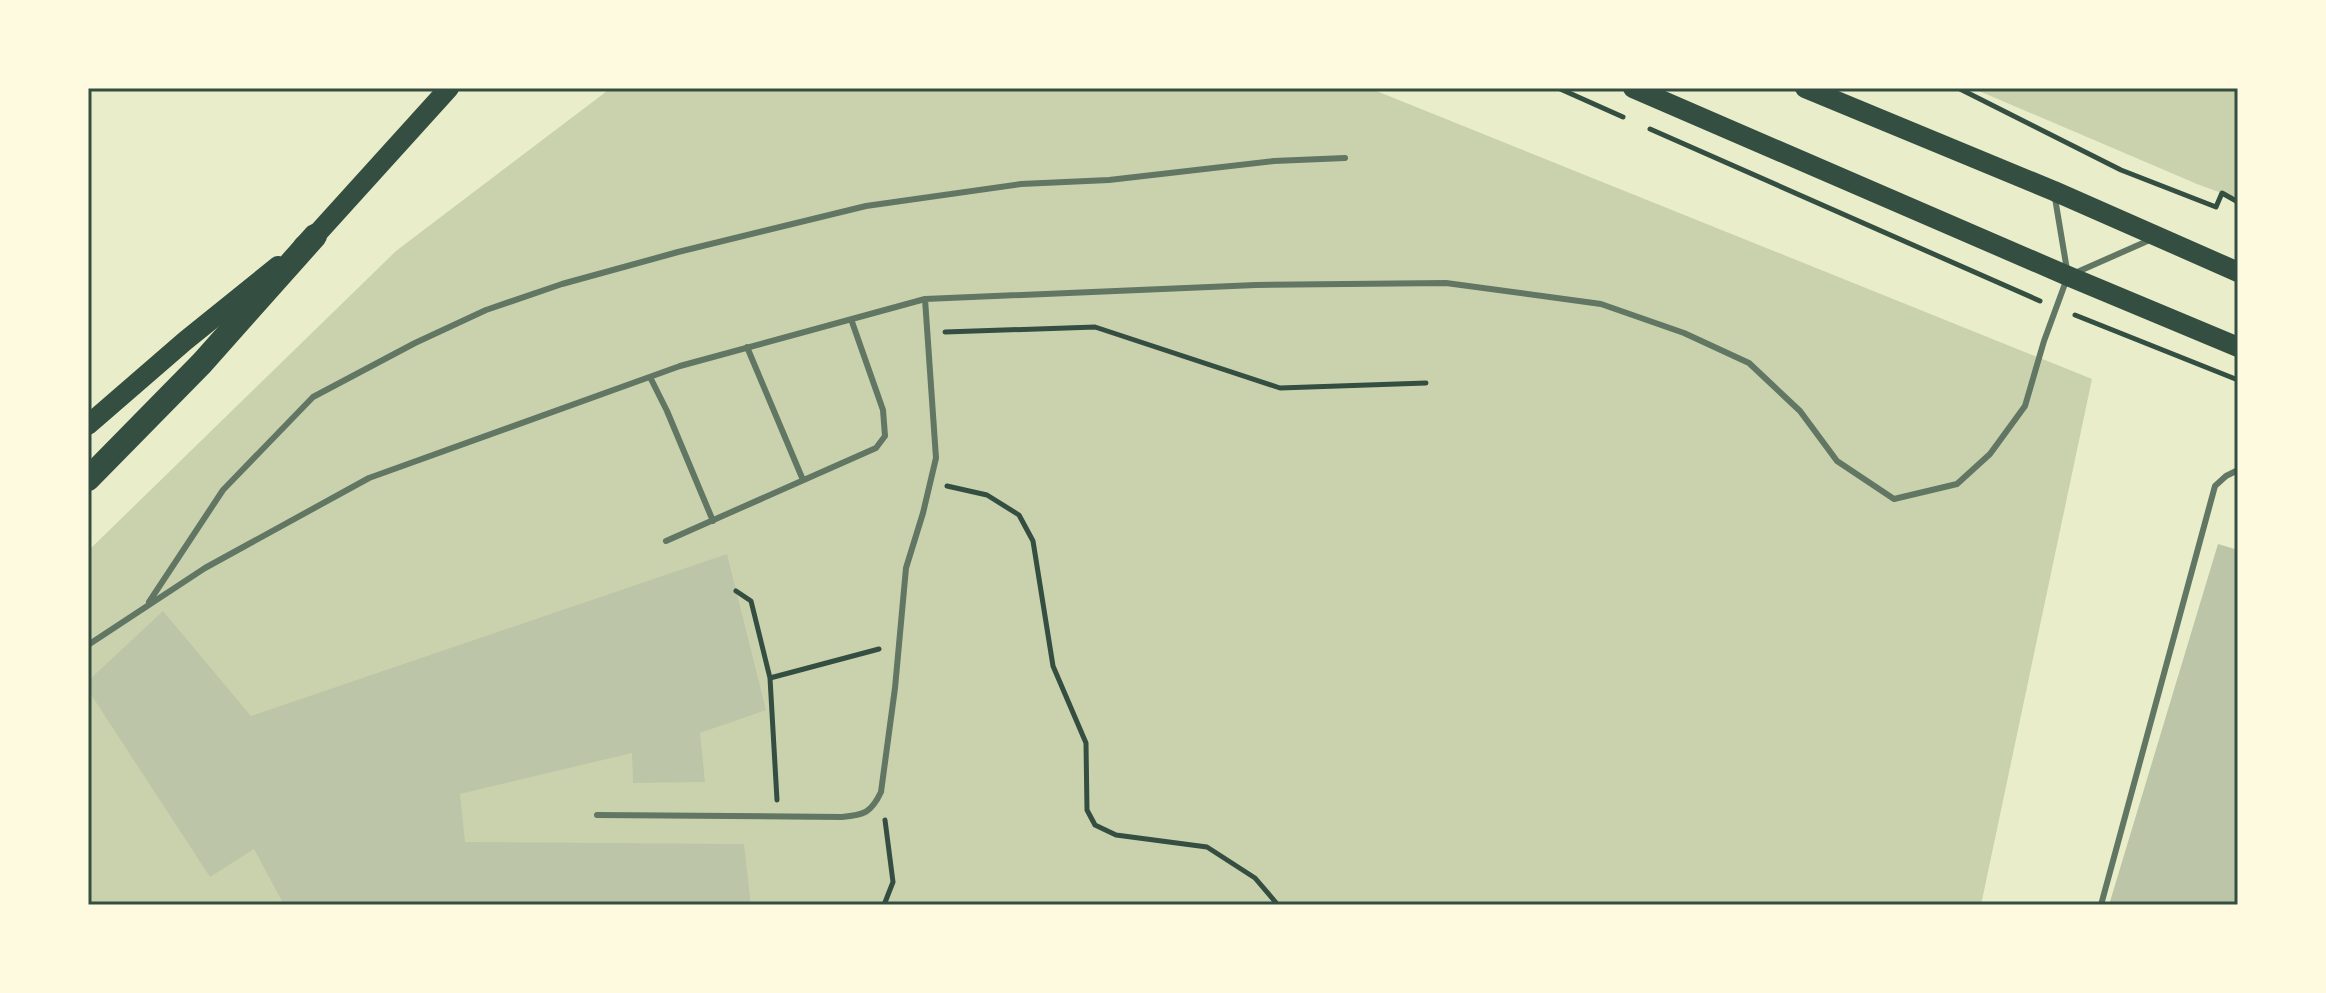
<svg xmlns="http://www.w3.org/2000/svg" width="2326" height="993" viewBox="0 0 2326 993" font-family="'Roboto Condensed',sans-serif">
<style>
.green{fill:#cad2ad}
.building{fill:#bcc5a7}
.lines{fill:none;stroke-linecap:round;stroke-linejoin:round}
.path{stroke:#344e41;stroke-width:5}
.service{stroke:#617663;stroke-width:6}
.primary{stroke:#344e41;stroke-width:20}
.motorway{stroke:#344e41;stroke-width:24}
.neatline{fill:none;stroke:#344e41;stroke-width:3}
</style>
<rect width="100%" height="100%" fill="#e9edc9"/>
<path class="green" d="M611,88H1369L2092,379L1981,905H88V551L396,251Z
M1972,88H2238V199L2197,184Z"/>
<path class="building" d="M2218,544L2238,550V905H2109Z
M727,554L766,710L700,733L705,782L633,783L632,753L460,794L465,842L744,844L751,905H284L254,849L210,877L88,690V681L163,611L251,716Z"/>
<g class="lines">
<path class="path" d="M1558,88L1623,117
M1958,88L2121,170L2216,207L2222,193L2238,202
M1650,129L2040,301
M2075,315L2238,380
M945,332L1095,327L1280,388L1426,383
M947,486L987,495L1019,515L1033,541L1053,666L1086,743L1087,810L1095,825L1116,835L1207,847L1255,878L1278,905
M736,591L751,601L770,678L777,800
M770,678L879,649
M884,905L893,882L885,820"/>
<path class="service" d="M2055,198L2067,270
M2075,273L2152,239
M747,347L803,480
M650,377L667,411L713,521
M666,541L876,448L885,436L883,410L851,319
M149,602L223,490L313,397L415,343L486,310L562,284L678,252L866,206L1021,184L1109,180L1274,161L1345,158
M88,645L205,568L369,478L680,366L925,299L1256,285L1446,283L1601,304L1684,333L1749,363L1800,411L1837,461L1894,499L1957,484L1990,454L2025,406L2044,341L2066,281
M597,815L842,817C864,815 871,813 881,792L895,688L906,568L923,513L936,458L925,299
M2101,905L2215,486L2226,476L2238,470"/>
<path class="primary" d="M1633,88L2068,276L2238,347
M1805,88L2054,191L2238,272
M303,246L315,236L449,88
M88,425L185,341L278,266"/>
<path class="motorway" d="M88,479L202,363L315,236"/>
</g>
<rect width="2326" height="993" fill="none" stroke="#fefae0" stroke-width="180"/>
<rect x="90" y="90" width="2146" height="813" class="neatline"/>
</svg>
